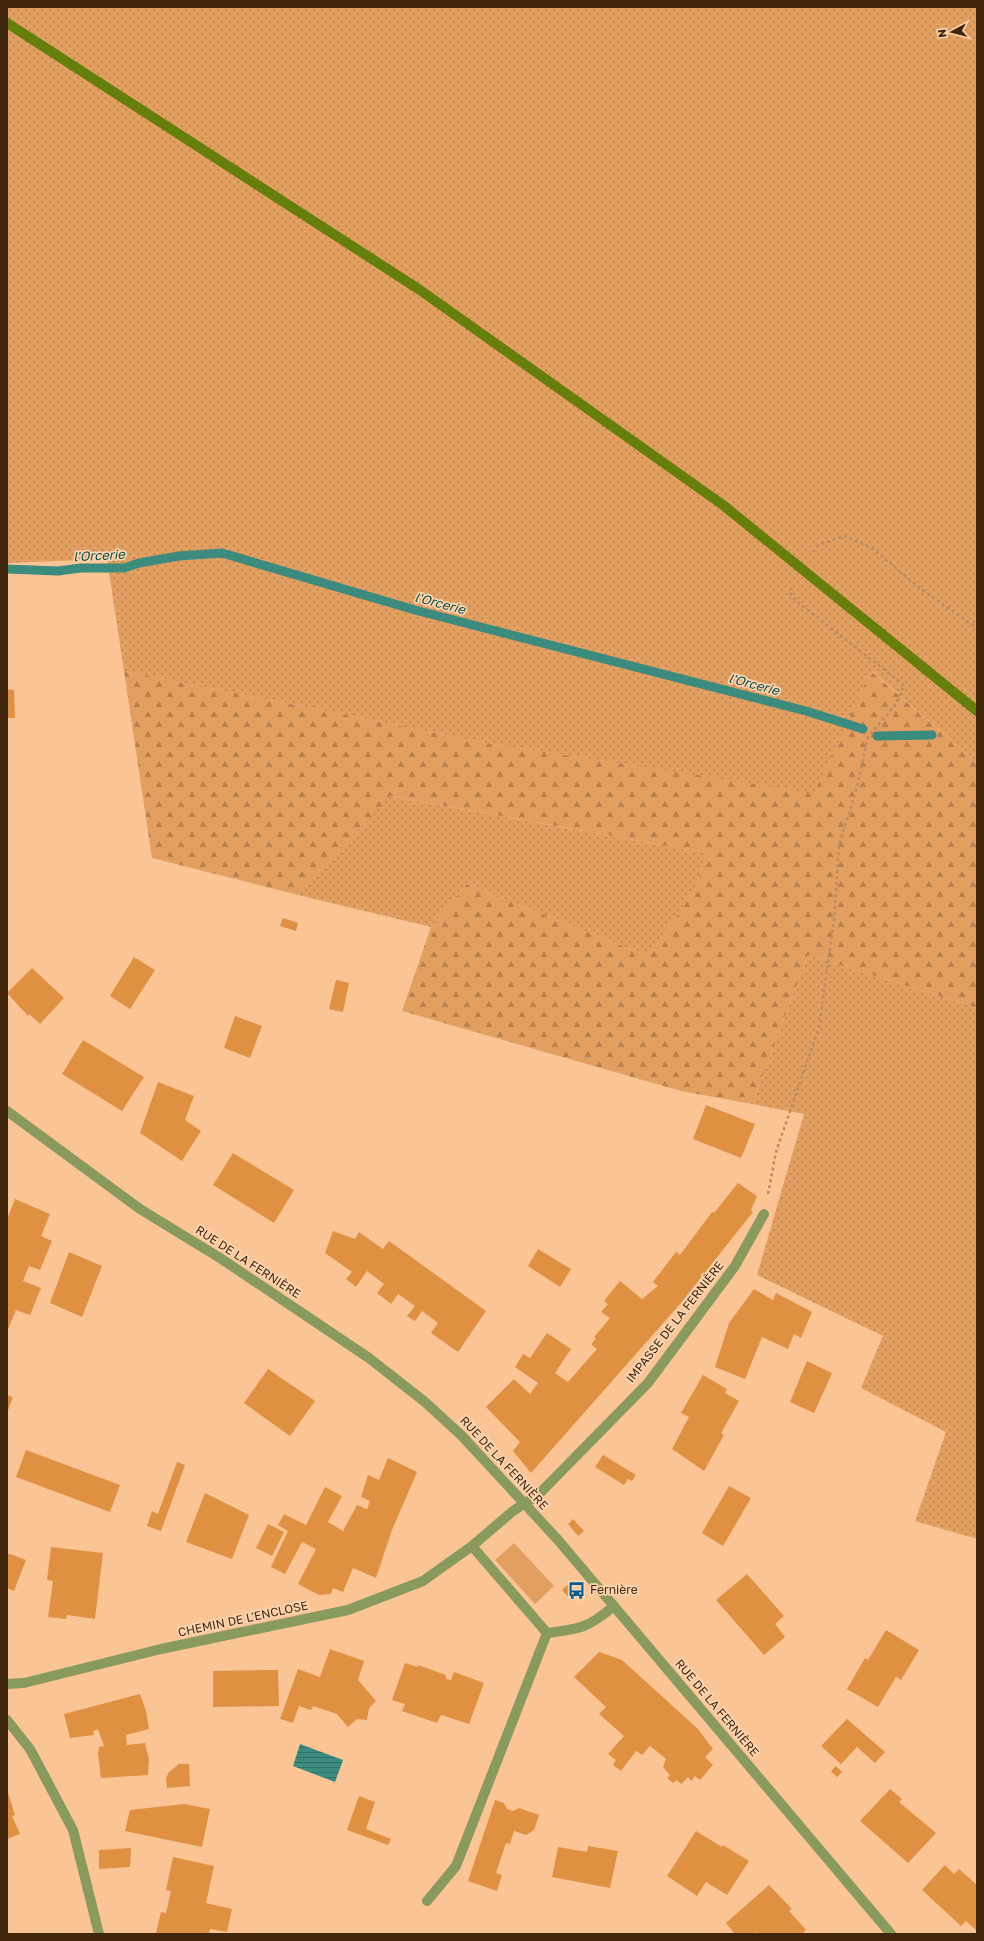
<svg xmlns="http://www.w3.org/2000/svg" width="984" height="1941" viewBox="0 0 984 1941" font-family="'Golos Text',sans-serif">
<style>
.grass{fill:url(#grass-dots)}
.forest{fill:url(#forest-firs)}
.pitch{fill:#e29f60}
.water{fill:url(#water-rules)}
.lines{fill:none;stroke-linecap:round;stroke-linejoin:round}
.stream{stroke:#3b8b7f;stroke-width:9}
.building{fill:#df9041}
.path{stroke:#ba8d66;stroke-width:2.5;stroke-dasharray:3 3;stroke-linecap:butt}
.lane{stroke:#889b5d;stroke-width:10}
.street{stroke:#889b5d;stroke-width:10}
.secondary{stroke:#667f0c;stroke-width:10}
.labels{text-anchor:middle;stroke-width:3.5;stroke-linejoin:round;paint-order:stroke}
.street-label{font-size:12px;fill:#40260c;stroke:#fed5b1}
.poi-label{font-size:12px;fill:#40260c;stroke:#fed5b1;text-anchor:start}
.water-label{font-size:13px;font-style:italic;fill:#0d5149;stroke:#fed5b1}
</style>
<defs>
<pattern id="grass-dots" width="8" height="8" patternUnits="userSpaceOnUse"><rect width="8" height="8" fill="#e29f60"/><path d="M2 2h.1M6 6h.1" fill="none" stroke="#b9814e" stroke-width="1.8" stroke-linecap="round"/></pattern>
<pattern id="forest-firs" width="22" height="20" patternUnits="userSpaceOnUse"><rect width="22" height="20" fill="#e29f60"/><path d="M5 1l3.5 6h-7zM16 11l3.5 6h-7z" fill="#b9814e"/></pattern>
<pattern id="water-rules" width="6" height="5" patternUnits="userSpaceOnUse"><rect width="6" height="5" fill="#3b8b7f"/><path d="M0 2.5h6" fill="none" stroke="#337166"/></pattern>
</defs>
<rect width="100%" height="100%" fill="#fbc495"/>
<path class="grass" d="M7,7H977V763L872,671L814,794L481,742L124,671L107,559L7,563Z
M389,796L706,853L695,890L648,956L467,884L431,927L298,895Z
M808,955L977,1008V1539L915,1521L946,1432L861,1388L883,1336L757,1275L804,1114L752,1104Z"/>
<path class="forest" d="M124,671L481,742L814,793L871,671L977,763V1008L808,955L752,1104L681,1091L402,1011L431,927L467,884L648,956L695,890L706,853L390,796L298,895L152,858Z"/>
<path class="pitch" d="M514,1543L554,1586L535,1604L495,1560Z"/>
<path class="water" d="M300,1744L343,1760L335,1782L293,1766Z"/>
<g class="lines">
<path class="stream" d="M7,569L58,571L81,568H124L139,563L179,556L222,553L415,610L806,711L863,729
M877,736L932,735"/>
</g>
<path class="building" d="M7,689L14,690L15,718H7Z
M283,918L298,923L296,931L280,926Z
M134,957L155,970L130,1009L110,996Z
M32,968L64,998L40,1024L29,1014L28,1016L7,993Z
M336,980L349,983L343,1012L329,1009Z
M235,1016L262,1026L250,1058L224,1048Z
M83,1040L144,1077L122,1111L62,1074Z
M158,1082L194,1096L185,1120L201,1131L182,1161L140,1133Z
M706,1105L755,1124L741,1158L693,1139Z
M233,1153L294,1190L274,1223L213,1185Z
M738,1183L757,1196L751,1210L753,1212L680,1304L531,1473L513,1451L520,1442L486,1407L514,1379L530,1394L538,1383L515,1367L523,1354L530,1358L547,1333L571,1349L555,1373L568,1382L597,1349L591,1344L596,1339L594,1337L610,1318L601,1312L608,1304L604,1301L620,1281L642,1299L658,1286L653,1282L676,1252L680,1255L712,1212L714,1213Z
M15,1199L50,1214L41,1236L52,1241L40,1270L29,1266L23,1281L41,1288L30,1315L16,1310L7,1332V1219Z
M333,1231L355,1239L359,1232L383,1249L389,1241L486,1311L458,1352L431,1333L438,1323L422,1311L415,1321L407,1316L415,1306L398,1294L391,1304L377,1293L384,1284L367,1271L356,1287L346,1279L352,1272L325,1253Z
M538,1249L571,1269L560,1287L528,1266Z
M69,1252L102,1266L82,1317L50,1303Z
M754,1289L773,1300L776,1293L812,1312L801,1338L794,1334L788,1349L762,1337L745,1379L715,1367L729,1323Z
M807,1361L832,1373L814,1413L790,1402Z
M268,1369L315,1401L290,1436L244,1403Z
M703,1375L727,1389L725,1393L739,1401L721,1433L724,1435L704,1471L672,1449L689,1417L681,1413Z
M7,1395L13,1397L7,1413Z
M26,1450L120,1485L110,1512L16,1477Z
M603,1455L636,1475L632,1481L628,1479L624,1485L595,1467Z
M388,1458L417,1472L392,1530L376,1578L353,1568L343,1592L333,1588L331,1594L319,1595L298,1584L316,1549L302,1542L285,1574L271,1567L288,1531L278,1525L284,1514L306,1525L325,1487L342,1496L328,1522L343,1531L357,1505L367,1509L370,1501L361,1497L368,1475L379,1480Z
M177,1462L185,1465L161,1531L147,1526L152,1511L158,1514Z
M729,1486L751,1498L723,1546L702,1533Z
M205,1493L249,1515L232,1559L186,1542Z
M573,1519L584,1531L578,1536L568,1524Z
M268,1524L284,1532L272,1556L256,1548Z
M51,1547L103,1553L95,1619L67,1615L66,1619L48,1617L53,1581L47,1580Z
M7,1553L26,1560L14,1591L7,1588Z
M747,1574L784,1616L775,1624L785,1637L764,1655L716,1600Z
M567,1585L577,1596L572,1601L562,1590Z
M886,1630L919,1650L901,1680L896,1677L878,1707L847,1689L865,1658L868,1660Z
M330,1649L364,1661L358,1680L376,1701L369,1708L367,1720L357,1719L348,1727L337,1714L313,1706L311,1710L299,1706L293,1723L280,1719L298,1669L320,1677Z
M599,1652L622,1660L698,1729L713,1749L705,1757L713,1765L700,1780L695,1776L691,1781L688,1777L681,1784L677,1780L673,1783L667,1778L670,1775L663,1767L666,1759L650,1746L642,1755L636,1751L621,1771L613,1765L616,1760L608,1754L624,1736L599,1714L606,1707L574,1677Z
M405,1663L418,1667V1665L446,1675V1679L451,1680L454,1672L484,1683L469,1724L441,1715L437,1723L402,1711L405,1704L392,1700Z
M278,1670L279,1706L213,1707V1671Z
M140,1694L146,1711L149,1729L126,1735L127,1745L145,1743L149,1759L148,1775L101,1778L98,1754L99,1747L104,1746L98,1729L93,1731L94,1735L70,1738L64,1714Z
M847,1719L885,1752L875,1763L857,1747L841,1764L821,1746Z
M179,1764H189L190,1786L167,1788L166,1778L169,1772Z
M836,1766L842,1772L837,1777L831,1771Z
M7,1789L15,1815L12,1816L20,1834L7,1839Z
M890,1789L902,1799L899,1802L936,1833L908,1863L860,1821Z
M359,1796L375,1802L366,1829L391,1839L388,1845L347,1830Z
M495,1800L504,1803L507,1809L513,1811L519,1808L539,1815L534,1830L526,1835L514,1831L510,1844L506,1843L496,1873L502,1875L497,1891L468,1881Z
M184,1804L210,1809L202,1847L125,1831L130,1810Z
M696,1831L722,1847L723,1845L749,1861L727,1895L706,1882L697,1896L667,1876Z
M588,1846L618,1851L610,1888L552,1877L558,1847L587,1852Z
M131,1848L130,1867L99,1869V1850Z
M173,1857L214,1866L206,1903L232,1909L227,1932L210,1929L209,1934L156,1933L161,1912L166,1913L171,1891L166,1890Z
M945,1865L954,1874L959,1869L977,1885V1931L966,1921L961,1926L922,1890Z
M769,1885L792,1909L789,1911L806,1930L802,1934H759L757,1932L755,1934H735L726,1923Z"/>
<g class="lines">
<path class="path" d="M813,552L818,545L845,536L872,548L921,589L977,628
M768,1194L776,1152L819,1027L834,921L839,845L857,787L868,737L896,704L904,685L796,601L790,593L792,588"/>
<path class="lane" d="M547,1633C580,1629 588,1628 614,1606"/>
<path class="street" d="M7,1111L140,1209L220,1258L369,1358L425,1402L462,1436L558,1540L891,1934
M7,1684L24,1683L161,1649L348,1610L423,1581L472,1546L513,1511L538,1495L648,1383L735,1266L764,1214
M7,1720L30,1749L73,1830L99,1934
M427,1901L456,1866L547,1633L472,1546"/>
<path class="secondary" d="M7,23L420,290L723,505L977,711"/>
</g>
<defs>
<symbol id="bus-bare" viewBox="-9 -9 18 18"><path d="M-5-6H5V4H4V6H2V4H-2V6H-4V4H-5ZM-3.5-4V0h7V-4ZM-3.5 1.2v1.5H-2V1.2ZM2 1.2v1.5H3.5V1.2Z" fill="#045c8e" stroke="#fed5b1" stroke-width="2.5" paint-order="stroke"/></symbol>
</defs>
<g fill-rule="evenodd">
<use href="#bus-bare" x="564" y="1578" width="25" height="25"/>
</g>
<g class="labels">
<g class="street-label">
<text transform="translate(248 1262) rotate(33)" y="4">RUE DE LA FERNIÈRE</text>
<text transform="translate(675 1322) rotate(-52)" y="4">IMPASSE DE LA FERNIÈRE</text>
<text transform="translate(504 1463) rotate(47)" y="4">RUE DE LA FERNIÈRE</text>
<text transform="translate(243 1619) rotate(-12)" y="4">CHEMIN DE L'ENCLOSE</text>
<text transform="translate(717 1708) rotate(50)" y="4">RUE DE LA FERNIÈRE</text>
</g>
<g class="poi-label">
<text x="590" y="1594">Fernière</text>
</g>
<g class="water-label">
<text transform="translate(99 555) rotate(-3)" y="5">l'Orcerie</text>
<text transform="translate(440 603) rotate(15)" y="5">l'Orcerie</text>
<text transform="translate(754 684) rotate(15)" y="5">l'Orcerie</text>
</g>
</g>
<rect width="984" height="1941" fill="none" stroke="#40260c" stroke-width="16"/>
<g transform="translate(952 32) rotate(263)" stroke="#fed5b1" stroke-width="3" paint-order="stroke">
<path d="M0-3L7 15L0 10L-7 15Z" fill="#40260c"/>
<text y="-6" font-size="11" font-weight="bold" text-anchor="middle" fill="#40260c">N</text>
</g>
</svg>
